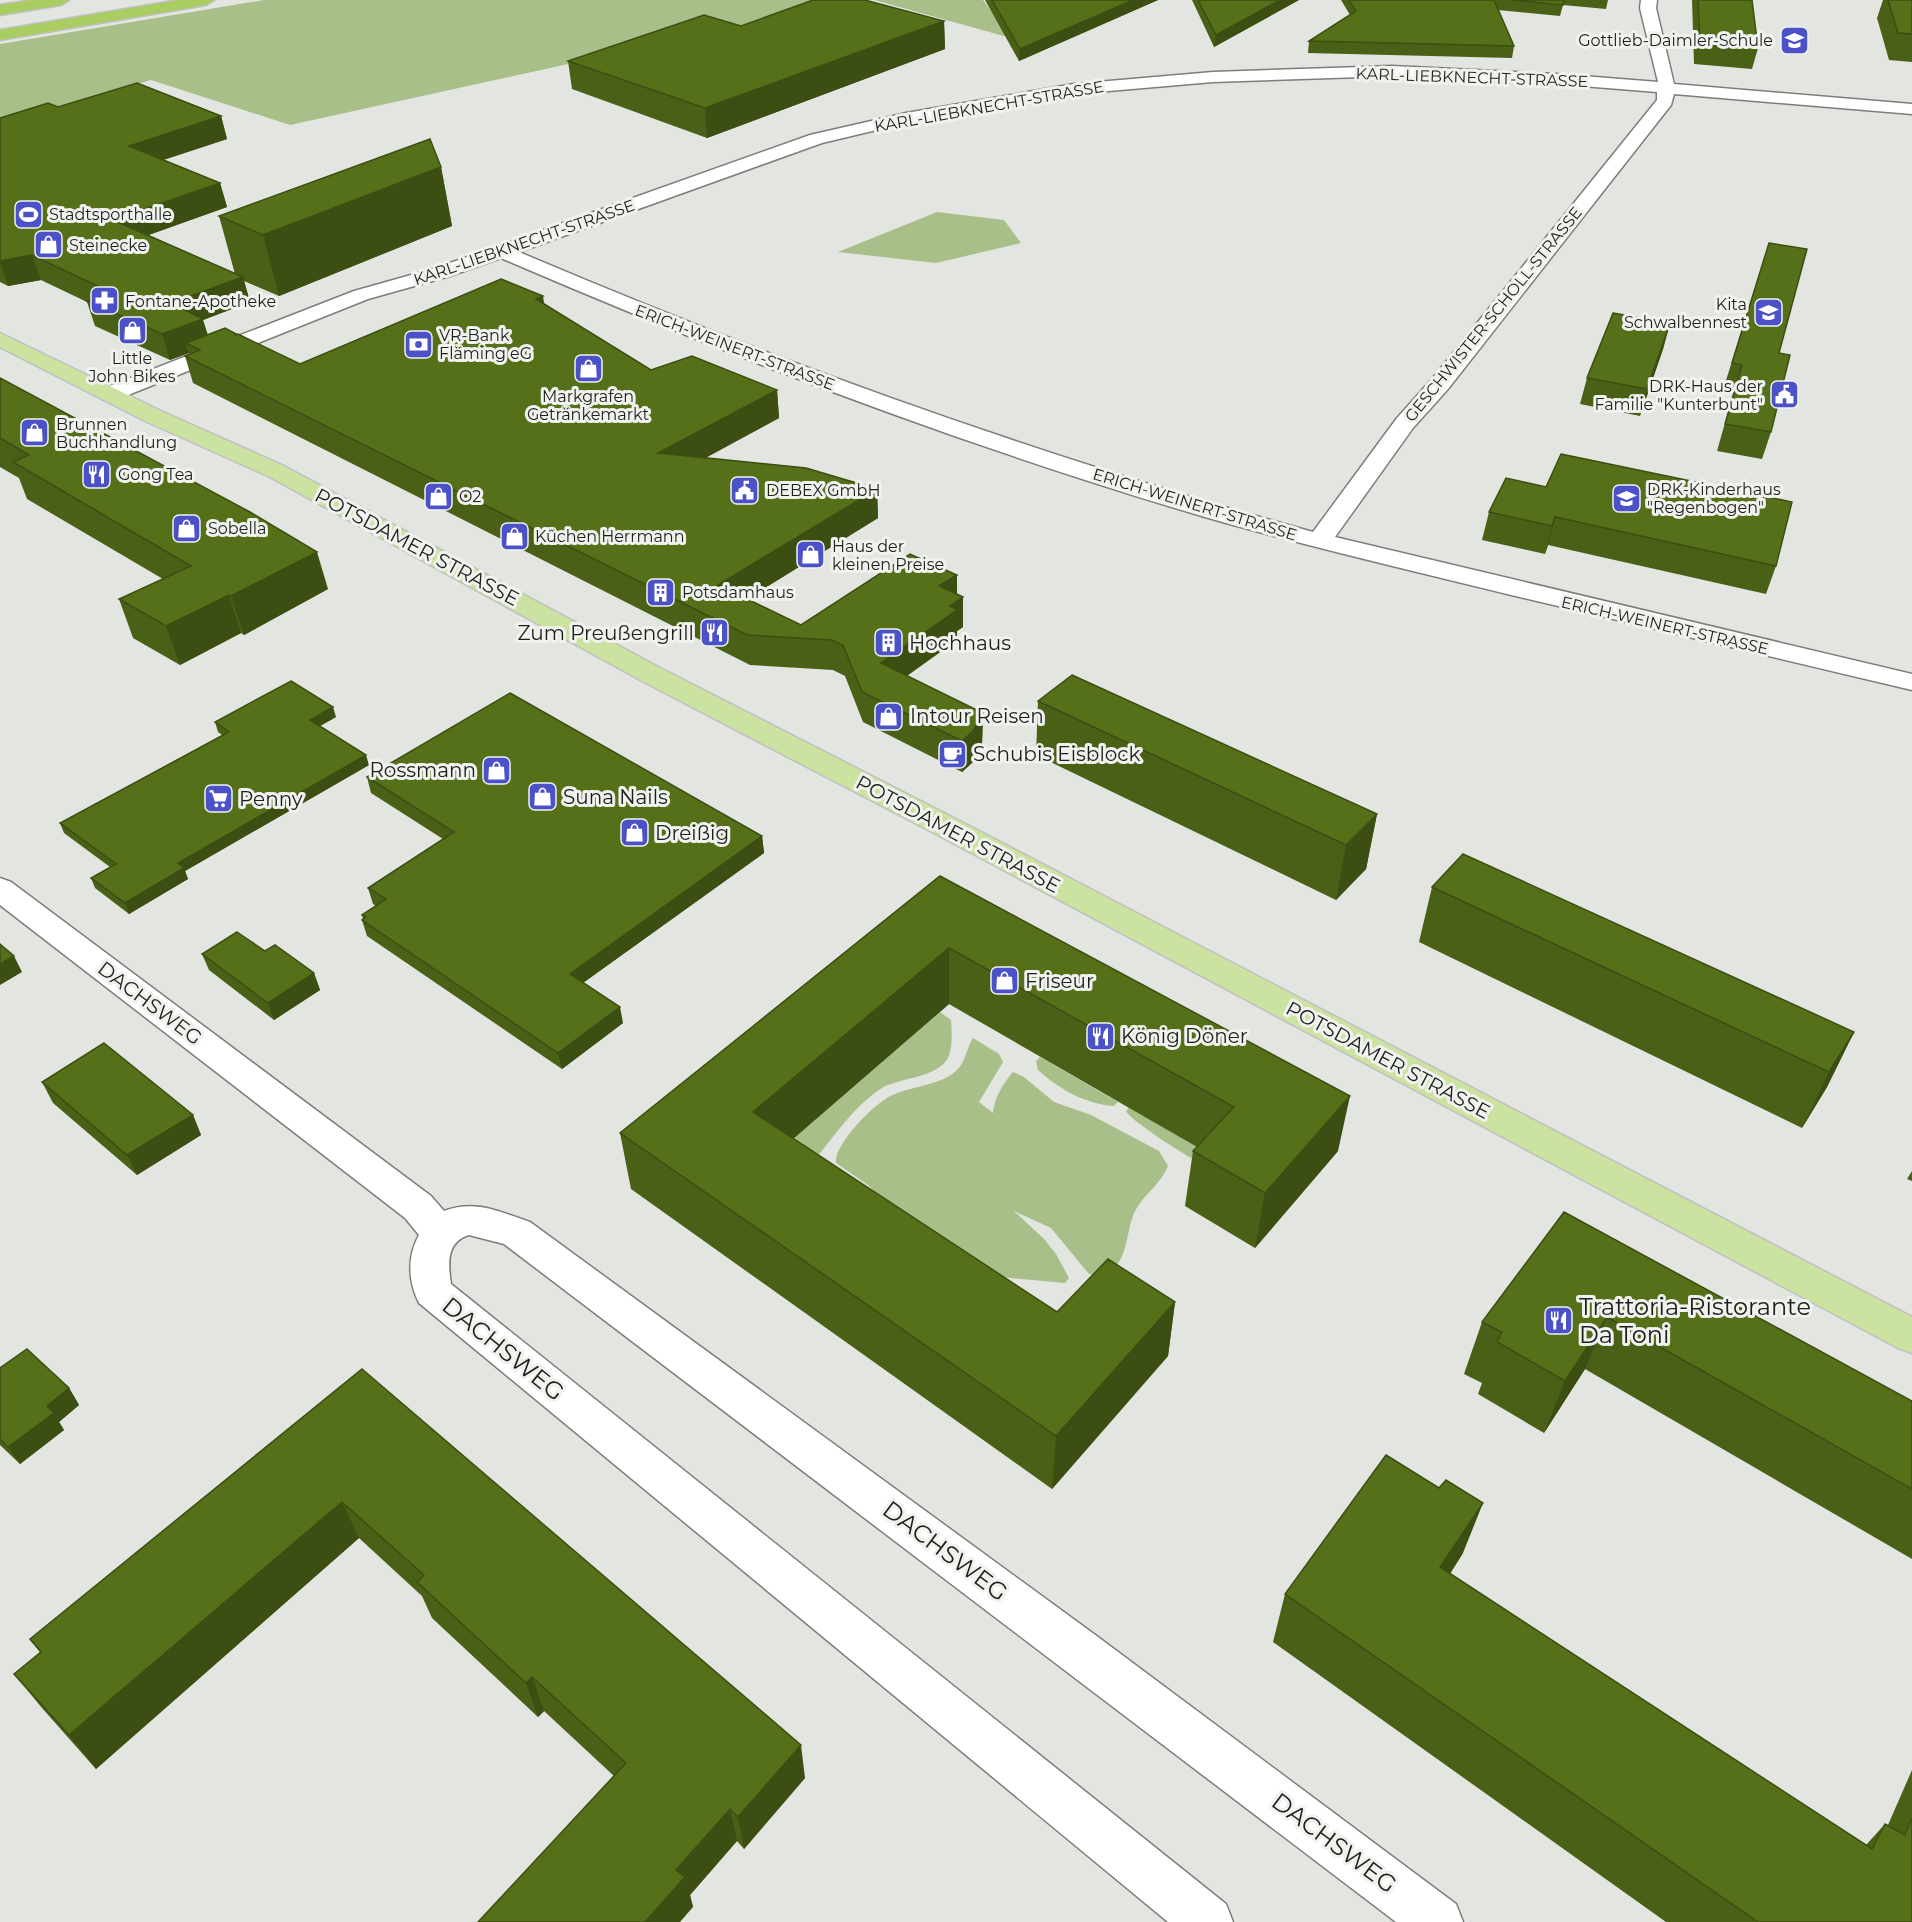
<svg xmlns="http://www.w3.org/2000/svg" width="1912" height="1922" viewBox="0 0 1912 1922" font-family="Montserrat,sans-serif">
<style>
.green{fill:#a9bf89}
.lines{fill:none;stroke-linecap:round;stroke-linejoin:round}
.minor-casing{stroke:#7d7e7b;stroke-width:3}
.major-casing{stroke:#c0c0c0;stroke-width:3}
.highway-casing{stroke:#c0c0c0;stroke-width:3}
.minor{fill:#fff;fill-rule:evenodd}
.major{fill:#cbe2a0;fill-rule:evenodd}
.highway{fill:#a8ce61;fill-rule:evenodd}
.wall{fill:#496016}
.shaded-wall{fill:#3c4e12}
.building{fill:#557019;stroke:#3c4e12;stroke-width:1.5}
.labels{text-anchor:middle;stroke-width:6;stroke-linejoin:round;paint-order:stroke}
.far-poi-label{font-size:16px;fill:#1e1f1d;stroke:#f0f2ee;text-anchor:start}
.far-street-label{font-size:16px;fill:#1e1f1d;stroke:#f0f2ee}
.street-label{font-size:20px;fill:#1e1f1d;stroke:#f0f2ee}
.poi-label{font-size:20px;fill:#1e1f1d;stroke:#f0f2ee;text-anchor:start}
.near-poi-label{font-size:24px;fill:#1e1f1d;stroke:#f0f2ee;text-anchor:start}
.near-street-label{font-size:24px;fill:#1e1f1d;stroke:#f0f2ee}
</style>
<rect width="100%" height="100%" fill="#e3e5e1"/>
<path class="green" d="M264,0H860L290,125L151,80L0,126V44Z
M874,0H983L1011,38Z
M937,212L1004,220L1021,243L936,263L838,252Z
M940,1012L951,1020C952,1031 953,1052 946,1061C931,1079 901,1077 882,1088C854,1106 837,1133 816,1158L773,1156Z
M973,1038L999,1054L1003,1062L979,1102L993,1113C994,1098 1003,1084 1013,1072L1024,1077L1054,1102L1091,1115L1159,1151L1168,1166C1161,1184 1144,1194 1135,1211C1127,1227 1128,1254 1115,1267C1109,1273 1096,1275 1089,1274L1051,1228L1014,1211L1044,1239L1056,1254L1069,1278L1065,1283L1000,1277L882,1199L868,1185L836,1163C834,1144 877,1100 895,1094C914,1086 940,1085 956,1071C966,1062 966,1049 973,1038Z
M1040,1057L1118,1102L1114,1106C1085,1104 1059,1089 1038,1070L1036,1061Z
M1129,1107L1207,1153L1191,1158C1179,1151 1130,1120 1126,1111Z"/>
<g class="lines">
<defs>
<path id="minor" d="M1641,0H1657L1656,8L1674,84L1912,104V114L1674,94L1671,105L1448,389L1413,428L1335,537L1912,674V690C1777,658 1642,626 1507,594C1406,569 1305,546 1205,517C965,446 730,357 501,258L450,276L368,299L118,399L110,401L102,399L99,394L102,389L354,291L436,268L810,135L906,113L1074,84L1213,72L1392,66L1557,74L1658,82L1640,8ZM1392,76L1557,84L1657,92V100L1432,379L1397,418L1313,532C1042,457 777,362 519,252L822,143L906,123L1074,94L1213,82Z
M0,878L11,882L431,1196L444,1211C476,1199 500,1212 530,1222L1098,1637L1456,1904L1463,1922H1396L504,1244L469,1235C446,1242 448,1264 451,1284L1226,1904L1233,1922H1168L419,1303C408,1281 407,1257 419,1235L405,1218L0,905Z"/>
<path id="major" d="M0,333L161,411L284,466L664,670L956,819L1912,1317V1353L1898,1348L934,833L644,682L268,476L145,421L0,347Z"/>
<path id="highway" d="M33,0H69L61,5L0,15V5Z
M179,0H214L206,5L0,40V30Z"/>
</defs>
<use href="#minor" class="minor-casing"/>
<use href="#major" class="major-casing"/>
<use href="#highway" class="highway-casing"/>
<use href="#minor" class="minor"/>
<use href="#major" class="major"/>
<use href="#highway" class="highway"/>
</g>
<path class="wall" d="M985,0H1158L1019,61Z
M1192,0H1299L1214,47Z
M1341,0H1608L1606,9L1563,5L1560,16L1498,10L1514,46L1512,58L1308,53L1309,41L1350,15Z
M1692,0H1752L1758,48L1752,69L1694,64Z
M1883,0H1912V62L1889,60L1877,18Z
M944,21L945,49L707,138L572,89L568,61L741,26Z
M58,107L221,116L227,139L163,160L220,183L227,207L148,235L235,274L219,216L441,167L452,226L279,296L244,281L250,302L203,320L208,335H237L300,364L544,304L651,370L777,390L779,418L705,458L877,489L878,518L747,599L801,625L957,594L963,597V627L957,631V640L907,676L983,713L982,744L973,762L962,772L863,722L845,676L833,670L750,665L193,383L185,356L189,354V353L170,360L95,326L87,302L41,280L8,286L0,282V118Z
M1769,243L1779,353L1771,432L1762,459L1717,451L1734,391L1723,390Z
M1670,323L1663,349L1640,416L1580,404L1587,378Z
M0,378L328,589L244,635L241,633L180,665L133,638L119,599L163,579L27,499L19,478L0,467Z
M1506,478L1776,566L1766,594L1548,545L1545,554L1482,540L1489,512Z
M1038,701L1377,814L1366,869L1336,900L1036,755Z
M336,717L320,726L369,765L185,871L188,879L129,914L95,888L91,878L110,867L64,833L60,823L222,735L218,732L215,722Z
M367,777L762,836L764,853L583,983L623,1023L562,1069L367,936L362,920L363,919L362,915L376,906L373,904L368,888L443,839L371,793Z
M940,876L1338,1151L1255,1248L1185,1206L1193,1151L1197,1147L949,1004L793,1139L1057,1312L1175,1302L1168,1356L1052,1489L631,1189L620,1133Z
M1432,887L1854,1032L1827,1087L1802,1128L1419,942Z
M265,951L314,973L320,990L274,1020L209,970L202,954Z
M42,1082L193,1115L201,1135L137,1175L53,1103Z
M1912,1171V1181L1907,1179Z
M1564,1212L1912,1401V1559L1585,1369L1544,1433L1478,1394L1482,1383L1464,1374L1482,1322Z
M0,1368L69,1388L79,1405L59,1422L64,1430L20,1464L0,1445Z
M362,1369L805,1778L744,1849L737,1841L690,1895L693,1907L614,1776L544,1711L538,1717L432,1618L422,1596L359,1538L96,1769L42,1708L14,1674L40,1652L30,1639Z
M1463,1553L1450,1574L1866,1845L1885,1824L1888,1825L1912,1770V1922H1666L1273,1642L1285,1594Z"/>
<path class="shaded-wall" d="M1133,0H1158L1019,61L1020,49Z
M1280,0H1299L1214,47L1216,35Z
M944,21L945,49L707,138L705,108Z
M221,116L227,139L136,169L129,146Z
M441,167L452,226L279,296L263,235Z
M220,183L227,207L121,245L113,220Z
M32,255L41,280L8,286L0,261Z
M243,277L250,302L203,320L210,344L186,343L189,353L170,360L162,334L171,303Z
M543,296L547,323L536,299Z
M1670,323L1663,349L1640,416L1647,389Z
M777,390L779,418L661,482L658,453Z
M877,489L878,518L721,615L718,585Z
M1555,517L1548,545L1545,554L1552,526Z
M317,552L328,589L244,635L231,596Z
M957,575V602L963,597V627L957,631V640L882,693L881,663L939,586Z
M229,595L241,633L180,665L166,626Z
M333,707L336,717L313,730L310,720Z
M983,713L982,744L973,762L962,772V741Z
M366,755L369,765L185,871L188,879L129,914L125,903L178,863Z
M1377,814L1366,869L1336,900L1346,845Z
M762,836L764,853L573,990L570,974Z
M949,948V1004L759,1168L753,1112Z
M14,956L22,972L0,985V964Z
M314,973L320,990L274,1020L268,1003Z
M620,1007L623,1023L562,1069L558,1053Z
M1854,1032L1827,1087L1802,1128L1829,1072Z
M1350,1096L1338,1151L1255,1248L1265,1193Z
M193,1115L201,1135L137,1175L127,1155Z
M1175,1302L1168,1356L1052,1489L1056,1436Z
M1607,1317L1585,1369L1544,1433L1565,1381Z
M69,1388L79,1405L59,1422L64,1430L20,1464L8,1447L47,1406Z
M342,1502L359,1538L96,1769L69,1735Z
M1483,1503L1463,1553L1422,1616L1440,1567Z
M532,1677L544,1711L538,1717L526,1683Z
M801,1745L805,1778L744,1849L738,1817Z
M730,1809L737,1841L690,1895L693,1907L680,1922H645L676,1870Z"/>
<path class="building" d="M813,0H865L944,21L705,108L568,61L704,15L741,26Z
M992,0H1133L1020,49Z
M1198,0H1280L1216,35Z
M1349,0H1494L1514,46L1309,41L1356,11Z
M1512,0H1564L1563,5Z
M1698,0H1752L1758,48L1700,43Z
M1888,0H1912V34L1898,33Z
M137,83L221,116L129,146L220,183L113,220L243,277L171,303L203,319L162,334L87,301L110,292L32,255L0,261V118L48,103L58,107Z
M430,139L441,167L263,235L219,216Z
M1769,243L1807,249L1779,353L1790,355L1771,432L1725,424L1742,365L1732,363Z
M501,279L543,296L536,299L651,370L692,356L777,390L658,453L806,468L877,489L718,585L801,625L910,554L957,575L939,586L963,597L950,606L957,610L881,663L983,713L973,731L962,741L862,692L843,645L832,640L747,635L185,356L200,350L186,343L225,328L236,334L235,335L238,334L300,364Z
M1613,313L1670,323L1647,389L1587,378Z
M0,378L250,512L317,552L231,596L229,595L166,626L119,599L191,566L13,462L29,455L0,438Z
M1561,454L1792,502L1776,566L1555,517L1552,526L1489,512L1506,478L1546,487Z
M1072,675L1377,814L1346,845L1038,701Z
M291,681L333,707L310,720L366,755L178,863L184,868L125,903L91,878L116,864L60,823L229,732L215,722Z
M510,693L762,836L570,974L620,1007L558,1053L362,920L366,917L362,915L386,899L368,888L454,832L367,777Z
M1463,854L1854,1032L1829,1072L1432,887Z
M940,876L1350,1096L1265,1193L1193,1151L1234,1107L949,948L753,1112L1057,1312L1108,1259L1175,1302L1056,1436L620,1133Z
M237,932L265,951L275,945L314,973L268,1003L202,954Z
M0,944L14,956L0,964Z
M104,1043L193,1115L127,1155L42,1082Z
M1564,1212L1912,1401V1489L1607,1317L1565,1381L1497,1342L1502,1332L1482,1322Z
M27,1349L69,1388L47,1406L54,1413L8,1447L0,1439V1368Z
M362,1369L801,1745L738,1817L730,1809L676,1870L685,1877L645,1922H478L626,1763L532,1677L526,1683L417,1582L424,1575L342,1502L69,1735L14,1674L41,1652L30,1639Z
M1386,1455L1439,1488L1446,1480L1483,1503L1440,1567L1872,1849L1885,1824L1905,1835L1912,1818V1922H1758L1285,1594Z"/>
<defs>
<symbol id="school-square" viewBox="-11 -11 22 22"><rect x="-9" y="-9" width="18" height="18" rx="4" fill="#4b51c6" stroke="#f0f2ee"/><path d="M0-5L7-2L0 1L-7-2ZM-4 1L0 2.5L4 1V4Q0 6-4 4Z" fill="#fff"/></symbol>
<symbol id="stadium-square" viewBox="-11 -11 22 22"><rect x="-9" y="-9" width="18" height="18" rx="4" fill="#4b51c6" stroke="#f0f2ee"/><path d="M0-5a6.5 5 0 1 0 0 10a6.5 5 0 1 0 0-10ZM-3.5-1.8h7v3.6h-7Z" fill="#fff"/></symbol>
<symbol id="shop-square" viewBox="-11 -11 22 22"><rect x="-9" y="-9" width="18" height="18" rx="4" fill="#4b51c6" stroke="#f0f2ee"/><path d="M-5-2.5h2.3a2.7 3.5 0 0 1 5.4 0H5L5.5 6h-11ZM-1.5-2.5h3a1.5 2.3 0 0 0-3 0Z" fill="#fff"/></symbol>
<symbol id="pharmacy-square" viewBox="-11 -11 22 22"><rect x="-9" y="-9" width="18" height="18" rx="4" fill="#4b51c6" stroke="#f0f2ee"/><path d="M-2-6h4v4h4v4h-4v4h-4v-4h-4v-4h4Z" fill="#fff"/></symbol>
<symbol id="bank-square" viewBox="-11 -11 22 22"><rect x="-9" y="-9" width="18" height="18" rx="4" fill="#4b51c6" stroke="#f0f2ee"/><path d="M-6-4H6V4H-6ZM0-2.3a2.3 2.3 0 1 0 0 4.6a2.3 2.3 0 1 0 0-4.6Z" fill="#fff"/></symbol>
<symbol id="civic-square" viewBox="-11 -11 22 22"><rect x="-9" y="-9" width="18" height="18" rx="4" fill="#4b51c6" stroke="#f0f2ee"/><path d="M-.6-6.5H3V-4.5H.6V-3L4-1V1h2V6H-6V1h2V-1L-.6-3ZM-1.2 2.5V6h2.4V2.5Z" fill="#fff"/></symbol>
<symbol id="restaurant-square" viewBox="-11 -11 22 22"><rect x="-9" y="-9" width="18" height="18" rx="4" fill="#4b51c6" stroke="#f0f2ee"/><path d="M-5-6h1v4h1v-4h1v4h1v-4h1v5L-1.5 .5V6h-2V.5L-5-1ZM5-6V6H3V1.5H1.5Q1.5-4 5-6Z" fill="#fff"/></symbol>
<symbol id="building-square" viewBox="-11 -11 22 22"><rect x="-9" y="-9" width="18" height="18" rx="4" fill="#4b51c6" stroke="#f0f2ee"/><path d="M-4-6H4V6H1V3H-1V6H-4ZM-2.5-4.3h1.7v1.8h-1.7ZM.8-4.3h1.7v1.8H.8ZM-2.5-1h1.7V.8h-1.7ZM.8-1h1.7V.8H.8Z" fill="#fff"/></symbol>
<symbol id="cafe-square" viewBox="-11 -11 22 22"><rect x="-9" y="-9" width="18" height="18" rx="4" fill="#4b51c6" stroke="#f0f2ee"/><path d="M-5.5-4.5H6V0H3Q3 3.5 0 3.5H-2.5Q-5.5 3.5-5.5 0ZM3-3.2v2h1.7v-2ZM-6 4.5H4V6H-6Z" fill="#fff"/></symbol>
<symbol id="supermarket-square" viewBox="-11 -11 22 22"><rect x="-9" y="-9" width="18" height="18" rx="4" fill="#4b51c6" stroke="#f0f2ee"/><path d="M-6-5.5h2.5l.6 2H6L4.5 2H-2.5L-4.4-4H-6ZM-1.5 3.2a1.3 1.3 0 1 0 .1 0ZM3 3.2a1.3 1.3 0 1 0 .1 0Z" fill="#fff"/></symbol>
</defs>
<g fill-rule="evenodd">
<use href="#school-square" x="1778" y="24" width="33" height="33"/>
<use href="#stadium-square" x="12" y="198" width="33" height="33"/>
<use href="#shop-square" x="32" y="228" width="33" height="33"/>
<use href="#pharmacy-square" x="88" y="284" width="33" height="33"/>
<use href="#school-square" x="1752" y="296" width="33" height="33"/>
<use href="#shop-square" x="116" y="314" width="33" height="33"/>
<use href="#bank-square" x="402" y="328" width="33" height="33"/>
<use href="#shop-square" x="572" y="352" width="33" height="33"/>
<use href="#civic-square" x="1768" y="378" width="33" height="33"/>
<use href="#shop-square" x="18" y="416" width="33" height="33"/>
<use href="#restaurant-square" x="80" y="458" width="33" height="33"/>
<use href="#civic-square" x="728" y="474" width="33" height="33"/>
<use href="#shop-square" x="422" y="480" width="33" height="33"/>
<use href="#school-square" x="1610" y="482" width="33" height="33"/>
<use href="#shop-square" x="170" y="512" width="33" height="33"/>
<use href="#shop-square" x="498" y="520" width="33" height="33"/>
<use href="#shop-square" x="794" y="538" width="33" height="33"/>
<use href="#building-square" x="644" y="576" width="33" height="33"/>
<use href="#restaurant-square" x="698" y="616" width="33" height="33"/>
<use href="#building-square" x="872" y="626" width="33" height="33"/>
<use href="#shop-square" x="872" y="700" width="33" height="33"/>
<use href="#cafe-square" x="936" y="738" width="33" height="33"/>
<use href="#shop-square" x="480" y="754" width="33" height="33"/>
<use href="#shop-square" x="526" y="780" width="33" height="33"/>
<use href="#supermarket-square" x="202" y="782" width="33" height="33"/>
<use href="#shop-square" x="618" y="816" width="33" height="33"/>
<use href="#shop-square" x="988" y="964" width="33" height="33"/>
<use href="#restaurant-square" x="1084" y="1020" width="33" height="33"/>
<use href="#restaurant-square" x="1542" y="1304" width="33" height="33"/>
</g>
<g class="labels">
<g class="far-poi-label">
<text x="1773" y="46" text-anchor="end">Gottlieb-Daimler-Schule</text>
<text x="49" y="220">Stadtsporthalle</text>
<text x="69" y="251">Steinecke</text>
<text x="125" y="307">Fontane-Apotheke</text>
<text x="1747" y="310" text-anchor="end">Kita<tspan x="1747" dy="18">Schwalbennest</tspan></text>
<text x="439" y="341">VR-Bank<tspan x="439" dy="18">Fläming eG</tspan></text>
<text x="132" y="364" text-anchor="middle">Little<tspan x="132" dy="18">John Bikes</tspan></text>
<text x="1763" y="392" text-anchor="end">DRK-Haus der<tspan x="1763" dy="18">Familie "Kunterbunt"</tspan></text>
<text x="588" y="402" text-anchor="middle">Markgrafen<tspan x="588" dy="18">Getränkemarkt</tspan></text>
<text x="56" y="430">Brunnen<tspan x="56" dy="18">Buchhandlung</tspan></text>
<text x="118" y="480">Gong Tea</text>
<text x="1647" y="495">DRK-Kinderhaus<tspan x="1647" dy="18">"Regenbogen"</tspan></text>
<text x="766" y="496">DEBEX GmbH</text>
<text x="459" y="502">O2</text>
<text x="208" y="534">Sobella</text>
<text x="535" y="542">Küchen Herrmann</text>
<text x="832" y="552">Haus der<tspan x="832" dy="18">kleinen Preise</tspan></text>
<text x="682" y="598">Potsdamhaus</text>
</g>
<g class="far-street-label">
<text transform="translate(1472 77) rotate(2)" y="6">KARL-LIEBKNECHT-STRASSE</text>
<text transform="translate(989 106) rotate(-10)" y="6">KARL-LIEBKNECHT-STRASSE</text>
<text transform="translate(524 242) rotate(-19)" y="6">KARL-LIEBKNECHT-STRASSE</text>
<text transform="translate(1493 314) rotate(-51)" y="6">GESCHWISTER-SCHOLL-STRASSE</text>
<text transform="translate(735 347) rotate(21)" y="6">ERICH-WEINERT-STRASSE</text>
<text transform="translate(1195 504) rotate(17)" y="6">ERICH-WEINERT-STRASSE</text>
<text transform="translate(1665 625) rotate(13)" y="6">ERICH-WEINERT-STRASSE</text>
</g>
<g class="street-label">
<text transform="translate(417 547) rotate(28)" y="7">POTSDAMER STRASSE</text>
<text transform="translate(958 834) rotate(28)" y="7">POTSDAMER STRASSE</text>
<text transform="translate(150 1003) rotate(37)" y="7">DACHSWEG</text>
<text transform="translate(1388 1060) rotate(28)" y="7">POTSDAMER STRASSE</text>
</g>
<g class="poi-label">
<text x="694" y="640" text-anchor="end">Zum Preußengrill</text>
<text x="909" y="650">Hochhaus</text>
<text x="910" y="723">Intour Reisen</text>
<text x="973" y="761">Schubis Eisblock</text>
<text x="476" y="777" text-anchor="end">Rossmann</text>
<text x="563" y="804">Suna Nails</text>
<text x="239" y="806">Penny</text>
<text x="655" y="840">Dreißig</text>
<text x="1025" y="988">Friseur</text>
<text x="1121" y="1043">König Döner</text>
</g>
<g class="near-poi-label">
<text x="1579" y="1315">Trattoria-Ristorante<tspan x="1579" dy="28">Da Toni</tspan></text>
</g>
<g class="near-street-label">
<text transform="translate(503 1349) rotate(39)" y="8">DACHSWEG</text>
<text transform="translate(945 1551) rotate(37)" y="8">DACHSWEG</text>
<text transform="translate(1334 1843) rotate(37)" y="8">DACHSWEG</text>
</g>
</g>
</svg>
